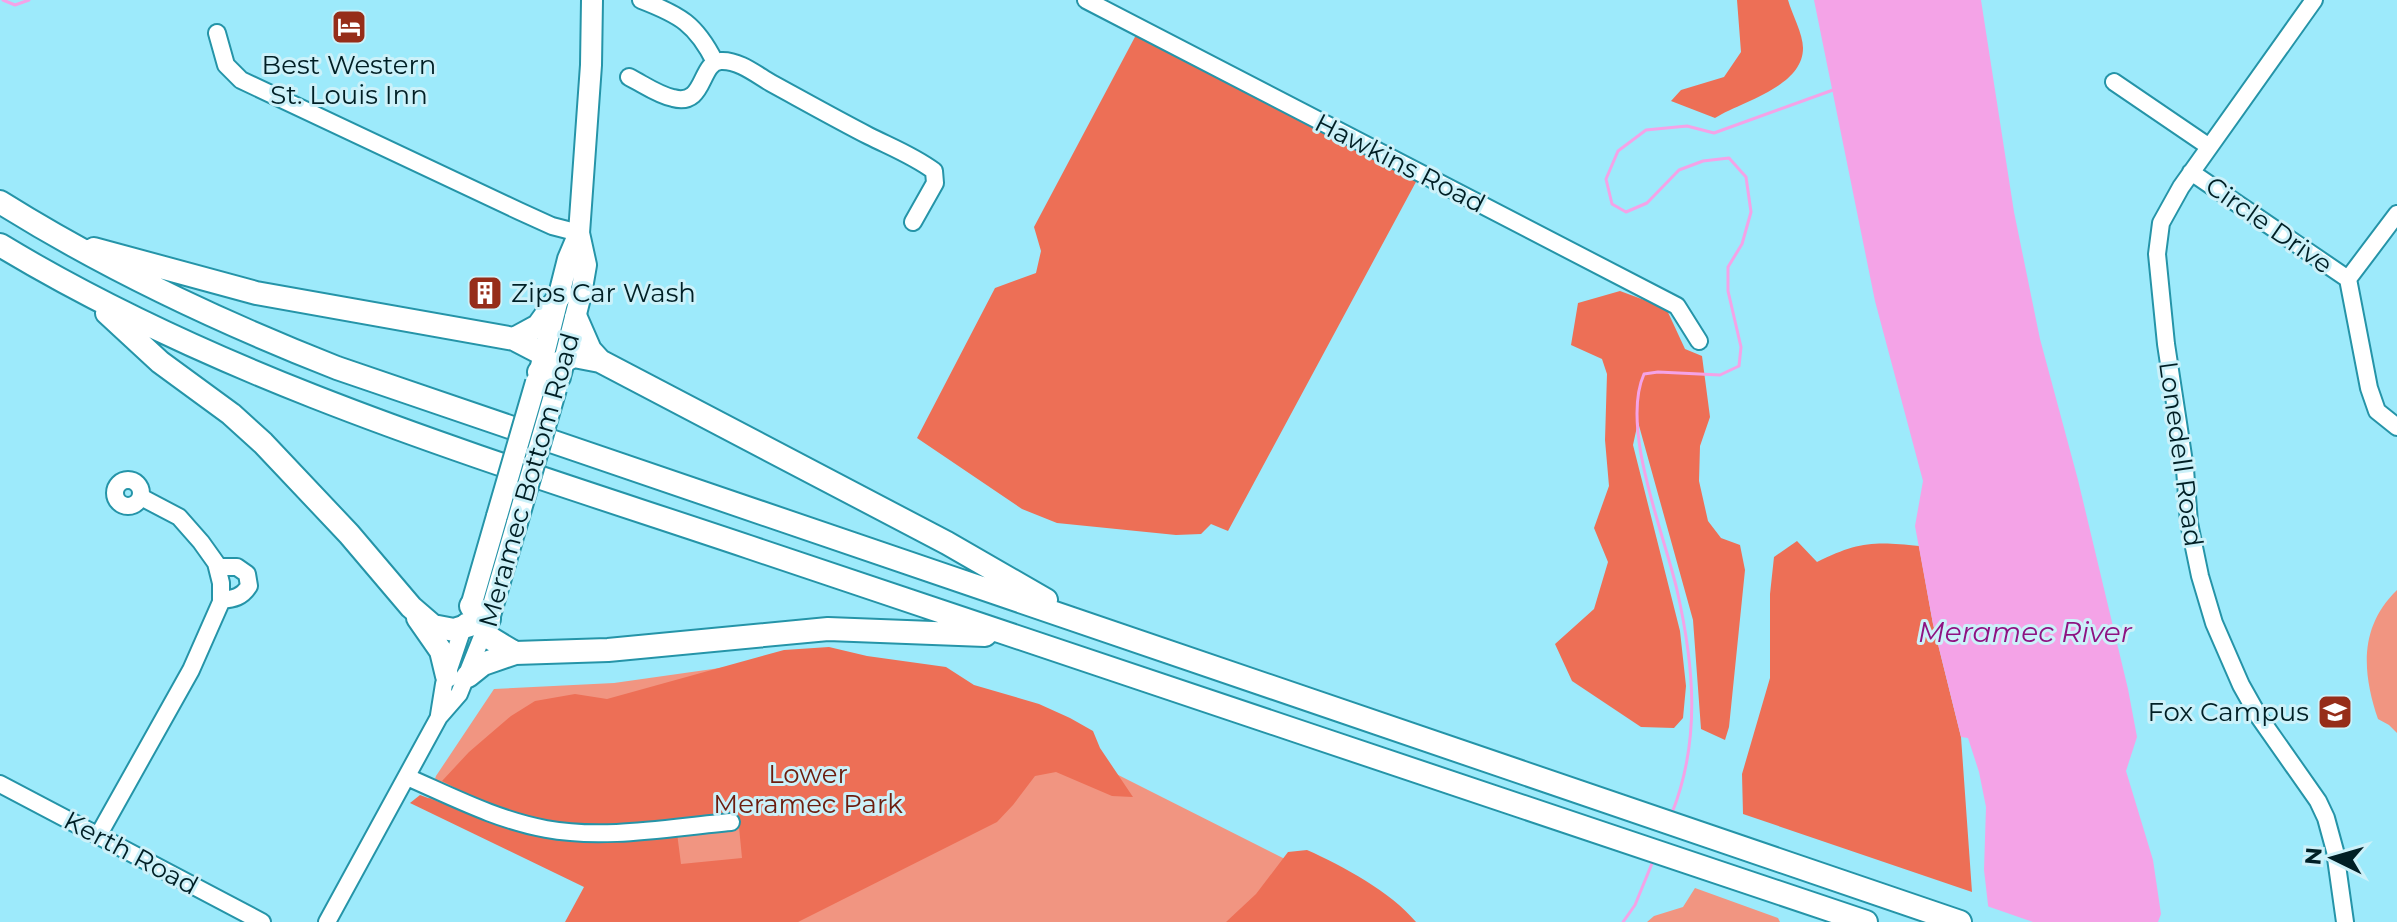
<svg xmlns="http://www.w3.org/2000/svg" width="2397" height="922" viewBox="0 0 2397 922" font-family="Montserrat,sans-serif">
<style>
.green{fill:#f19581}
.forest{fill:#ed6f56}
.water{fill:#f4a3e7}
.pier{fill:#9deafb}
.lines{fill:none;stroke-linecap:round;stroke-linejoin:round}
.stream{stroke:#f4a3e7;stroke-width:3}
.minor-casing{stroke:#2594a8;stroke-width:20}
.major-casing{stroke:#2594a8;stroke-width:24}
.highway-casing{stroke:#2594a8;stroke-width:26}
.minor{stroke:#fff;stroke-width:16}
.major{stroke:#fff;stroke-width:20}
.highway{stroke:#fff;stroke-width:22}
.major-bridge-casing{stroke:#2594a8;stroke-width:24;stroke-linecap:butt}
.major-bridge{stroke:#fff;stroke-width:20}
.labels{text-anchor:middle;stroke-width:6;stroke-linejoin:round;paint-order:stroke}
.poi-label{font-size:26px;fill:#001f25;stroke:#ccf1f9}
.street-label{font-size:26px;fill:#001f25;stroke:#ccf1f9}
.park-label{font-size:26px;fill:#6c1d0e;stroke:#ccf1f9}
.water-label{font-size:28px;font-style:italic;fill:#8e1282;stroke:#ccf1f9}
</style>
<rect width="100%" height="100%" fill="#9deafb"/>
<path class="green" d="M2397,590V733L2389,725L2378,719C2362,672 2359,627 2397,590Z
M812,655L1021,726L1410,922H568L588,886L427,804L436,776L494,689L614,683Z
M1695,888L1778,918L1780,922H1647L1654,916L1683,907Z"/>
<path class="forest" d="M1737,0H1788C1792,14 1803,34 1803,48C1803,87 1742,101 1715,118L1671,101L1681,90L1724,77L1741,52Z
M1136,35L1417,180L1228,531L1211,524L1201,534L1176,535L1057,523L1022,509L917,438L995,288L1036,273L1041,251L1034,227Z
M1620,291L1666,308L1685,349L1702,356L1710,417L1700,446L1699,481L1708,521L1721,538L1740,545L1745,570L1729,727L1725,740L1701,729L1693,620L1638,422L1633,445L1680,631L1686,686L1683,718L1674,728L1641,727L1572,681L1555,644L1594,609L1608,562L1594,528L1609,486L1605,440L1607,374L1602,359L1571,345L1578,303Z
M1797,541L1817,562C1857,542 1874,541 1919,546L1933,624L1961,737L1972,892L1743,814L1742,774L1770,678V594L1774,557Z
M829,647L867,656L946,667L974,685L1039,704L1070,718L1093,731L1100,748L1133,797L1112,796L1056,772L1035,776L1013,805L997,822L798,922H565L584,887L410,803L420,795L485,819L677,833L681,864L742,858L739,827L731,815C670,821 607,833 545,823C509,818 475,798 442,781L469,752L511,716L535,701L575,694L607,699L784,650Z
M1307,850C1343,866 1391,892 1416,922H1226L1256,894L1288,852Z"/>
<path class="water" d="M1814,0H1981L2014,212L2040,339L2078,480L2128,689L2137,737L2126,771L2153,860L2161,914L2158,922H1990L1984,870L1986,807L1979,772L1968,738L1961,737L1933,624L1915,526L1923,481L1875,301Z"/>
<path class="pier" d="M1984,905L2033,922H1986Z"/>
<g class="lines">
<path class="stream" d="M3,0L15,5L29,0
M1672,813C1701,740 1694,665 1677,590C1664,533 1620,428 1644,374L1658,372L1720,375L1739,366L1741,347L1728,291V267L1742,244L1751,212L1746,177L1729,158L1703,161L1679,170L1647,203L1626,212L1612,204L1606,179L1618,151L1646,130L1687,126L1714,133L1833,90
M1623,922L1635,905L1653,861"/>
<defs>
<path id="minor" d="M641,0C680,15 696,24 715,62
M1086,0L1677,306L1699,341
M2314,0L2181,187L2161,223L2157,254L2166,344L2185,469L2189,523L2200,576L2214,623L2241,685L2259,717L2318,801L2326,818L2335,851L2345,922
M217,33L226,65L241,80L519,211L552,226L579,233
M629,77C643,84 658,95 673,98C706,107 699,62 721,61C739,60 757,75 771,83C804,101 836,119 869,136C891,147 914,156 934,171L935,183L913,222
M2114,82L2208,146
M2191,172L2348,279
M2397,214L2348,279L2369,388L2377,411L2397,427
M115 493a13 13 0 1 1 26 0a13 13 0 1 1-26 0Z
M217,567H237L247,574L249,586C242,597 234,599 221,600
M439,715L444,684L465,622
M407,777C453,797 497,820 546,829C606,840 672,827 731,822
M0,784L262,922
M98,836L191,670L221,602V583L216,563L201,542L179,517L141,497
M327,922L439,717L459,694L487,624"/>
<path id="major" d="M540,370L568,259L579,233L591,65L592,0
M561,373L581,294L586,265L579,233
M471,606L497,516
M489,619L517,523"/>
<path id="highway" d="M0,202C107,269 220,322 337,368L1960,922
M0,245C232,385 493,461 749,547C1121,674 1494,795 1866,922
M94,249L256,293L514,339L539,352L559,377
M107,313L160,362L231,414L263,443L349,534L411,607L433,626L454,630L489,619
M576,318L590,350L600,361
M514,339L538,326L561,294
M539,372L574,356L600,361L947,543L1046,600
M471,606L490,638L515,653L608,650L828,629L985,635
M418,618L441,651L447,676
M468,676L483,664L515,653"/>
</defs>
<use href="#minor" class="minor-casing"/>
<use href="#major" class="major-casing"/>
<use href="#highway" class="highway-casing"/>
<use href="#minor" class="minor"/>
<use href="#major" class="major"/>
<use href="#highway" class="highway"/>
<defs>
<path id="major-bridge" d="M497,516L536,382
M517,523L556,389"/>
</defs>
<use href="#major-bridge" class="major-bridge-casing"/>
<use href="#major-bridge" class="major-bridge"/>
</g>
<defs>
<symbol id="hotel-square" viewBox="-11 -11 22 22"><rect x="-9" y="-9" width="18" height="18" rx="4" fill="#962d19" stroke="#ccf1f9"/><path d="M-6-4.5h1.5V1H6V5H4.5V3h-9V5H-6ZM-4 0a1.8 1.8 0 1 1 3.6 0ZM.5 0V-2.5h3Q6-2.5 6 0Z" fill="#fff"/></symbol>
<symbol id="building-square" viewBox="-11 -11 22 22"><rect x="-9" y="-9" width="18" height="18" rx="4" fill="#962d19" stroke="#ccf1f9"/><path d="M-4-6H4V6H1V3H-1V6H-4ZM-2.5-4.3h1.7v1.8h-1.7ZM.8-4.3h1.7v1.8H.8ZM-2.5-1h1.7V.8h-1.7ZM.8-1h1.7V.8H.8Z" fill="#fff"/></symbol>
<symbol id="school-square" viewBox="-11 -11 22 22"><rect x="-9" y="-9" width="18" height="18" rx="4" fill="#962d19" stroke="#ccf1f9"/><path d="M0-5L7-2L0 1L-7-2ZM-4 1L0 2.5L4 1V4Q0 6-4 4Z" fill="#fff"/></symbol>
</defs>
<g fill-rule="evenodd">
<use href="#hotel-square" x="329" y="7" width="40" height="40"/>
<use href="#building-square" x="465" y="273" width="40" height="40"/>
<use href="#school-square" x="2315" y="692" width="40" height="40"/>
</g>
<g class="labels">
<g class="poi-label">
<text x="349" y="74">Best Western<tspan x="349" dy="30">St. Louis Inn</tspan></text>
<text x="511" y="302" text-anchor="start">Zips Car Wash</text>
<text x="2309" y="721" text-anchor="end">Fox Campus</text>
</g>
<g class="street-label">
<text transform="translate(1400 163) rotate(27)" y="9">Hawkins Road</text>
<text transform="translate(2269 225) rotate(35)" y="9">Circle Drive</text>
<text transform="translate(2181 454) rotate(82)" y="9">Lonedell Road</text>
<text transform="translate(529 480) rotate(-74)" y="9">Meramec Bottom Road</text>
<text transform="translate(131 853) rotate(28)" y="9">Kerth Road</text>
</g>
<g class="park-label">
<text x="808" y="783">Lower<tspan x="808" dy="30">Meramec Park</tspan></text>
</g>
<g class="water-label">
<text x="2025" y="642">Meramec River</text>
</g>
</g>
<g transform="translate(2333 858) rotate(275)" stroke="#ccf1f9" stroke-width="6" paint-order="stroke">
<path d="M0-6L14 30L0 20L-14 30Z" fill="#001f25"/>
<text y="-12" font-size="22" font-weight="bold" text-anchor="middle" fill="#001f25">N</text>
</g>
</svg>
